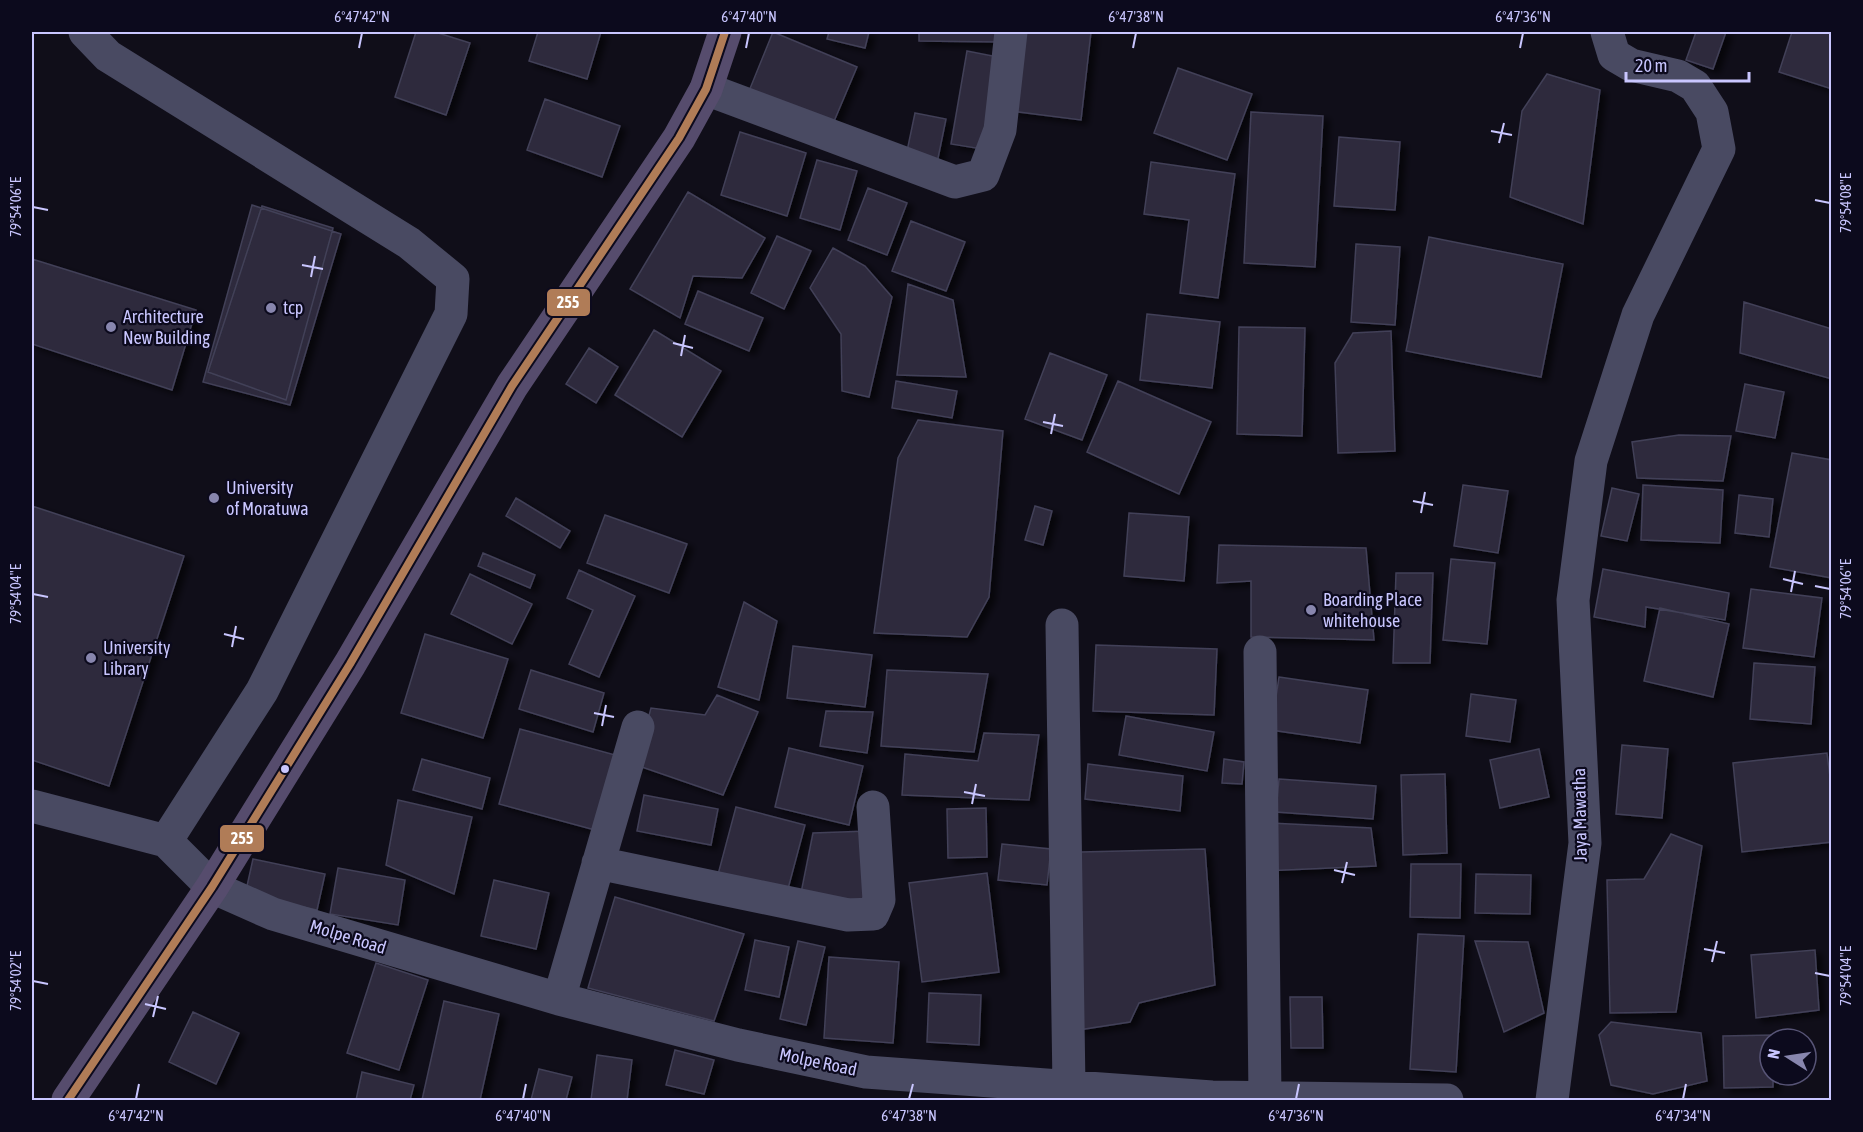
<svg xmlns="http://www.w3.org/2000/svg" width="1863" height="1132" viewBox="0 0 1863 1132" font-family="'Asap Condensed',sans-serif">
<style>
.building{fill:#2d2b3c;stroke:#424058;stroke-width:1.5;filter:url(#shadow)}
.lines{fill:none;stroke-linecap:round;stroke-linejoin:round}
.minor{stroke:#494a62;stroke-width:33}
.major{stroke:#564c6d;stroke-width:33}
.bus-1-casing{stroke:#0c0a1d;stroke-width:12}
.bus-1{stroke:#b07c57;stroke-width:8}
.ticks{fill:none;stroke:#c9c6ff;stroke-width:2}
.poi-dot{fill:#8886ae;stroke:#0c0a1d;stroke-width:2}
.bus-dot{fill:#c9c6ff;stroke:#0c0a1d;stroke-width:2}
.labels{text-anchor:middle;stroke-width:4.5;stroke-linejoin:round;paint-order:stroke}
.poi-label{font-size:18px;fill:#c9c6ff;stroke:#0c0a1d;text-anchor:start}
.street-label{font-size:18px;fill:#c9c6ff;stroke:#0c0a1d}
.line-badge{stroke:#0c0a1d;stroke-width:2}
.badge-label{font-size:16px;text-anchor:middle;font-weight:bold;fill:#fff}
.neatline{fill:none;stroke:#c9c6ff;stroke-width:2}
.ticks-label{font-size:15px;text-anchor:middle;fill:#c9c6ff}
</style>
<defs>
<filter id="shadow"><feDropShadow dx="6" dy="4" stdDeviation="3" flood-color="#0009"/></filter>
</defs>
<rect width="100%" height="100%" fill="#100e19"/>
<path class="building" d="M416,32H435L470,43L446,115L395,97Z
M538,32H601L587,79L529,61Z
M773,32L857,67L832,126L749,91Z
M829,32H869L865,48L827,39Z
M919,32H1003L999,42L919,41Z
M1017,32H1091L1081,120L1011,111Z
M1696,32H1726L1713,69L1686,60Z
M1792,32H1832V89L1779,72Z
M967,51L1003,58L988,150L951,144Z
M1178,68L1252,94L1227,160L1154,133Z
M1547,74L1600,90L1583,224L1510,197L1522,111Z
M545,99L620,126L602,177L527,150Z
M1251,112L1323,116L1315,267L1244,263Z
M915,113L946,119L937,163L906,156Z
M740,132L806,153L787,216L721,195Z
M1339,137L1400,142L1395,210L1334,206Z
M817,160L857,171L840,230L800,218Z
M1151,162L1235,174L1218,298L1180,293L1189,220L1144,214Z
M868,188L907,203L887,255L848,240Z
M688,192L765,238L742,278L693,276L680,318L630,289Z
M252,205L341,234L290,405L203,382Z
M262,206L333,228L286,400L208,372Z
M911,221L965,242L946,291L892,271Z
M777,236L811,251L784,309L751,293Z
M1429,237L1563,264L1541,377L1406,351Z
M1356,244L1400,247L1395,325L1351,322Z
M833,248L865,266L892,297L869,397L842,391L841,334L810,288Z
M32,259L196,310L172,390L32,344Z
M908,284L953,300L966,377L897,375Z
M698,291L763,318L749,351L685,324Z
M1744,302L1832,329V379L1740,353Z
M1147,314L1220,322L1212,388L1140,380Z
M1239,327L1305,328L1302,436L1237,434Z
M654,330L721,371L682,437L615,395Z
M1391,331L1395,451L1338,453L1335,363L1353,333Z
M589,348L618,367L596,403L566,384Z
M1050,353L1107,375L1082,440L1025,419Z
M896,381L957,391L952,418L892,408Z
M1118,381L1211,422L1179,494L1087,452Z
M1745,384L1784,392L1775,438L1736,431Z
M918,420L1003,431L989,597L967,637L874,633L898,458Z
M1679,435L1731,436L1723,481L1637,478L1632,442Z
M1792,453L1832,460V578L1770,567Z
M1463,485L1508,491L1498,553L1454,546Z
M1643,485L1723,490L1720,543L1641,540Z
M1612,488L1639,494L1627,541L1601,536Z
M1739,495L1773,499L1769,537L1735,533Z
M516,498L570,531L560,548L506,516Z
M32,506L184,556L109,786L32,760Z
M1035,506L1052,511L1043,545L1025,540Z
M1129,513L1189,517L1184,581L1124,576Z
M605,515L687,544L669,593L587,563Z
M1219,545L1366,548L1374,640L1251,637V581L1217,583Z
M483,553L535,575L530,588L478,566Z
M1451,559L1495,563L1487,644L1443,640Z
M1603,569L1729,593L1725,620L1646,607L1645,627L1594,617Z
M579,570L635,596L599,677L569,664L593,610L567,598Z
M1396,573H1433L1430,663H1393Z
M470,574L532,604L512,644L451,614Z
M1751,589L1822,598L1814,657L1743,648Z
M744,602L777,621L759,700L718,687Z
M1660,608L1729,624L1713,697L1644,681Z
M425,634L508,659L483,738L401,713Z
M1096,645L1217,649L1214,715L1093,711Z
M793,646L872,655L865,707L787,698Z
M1754,663L1815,667L1811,724L1750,719Z
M531,670L604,693L593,732L519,709Z
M887,670L988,674L974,752L881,746Z
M1279,677L1368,690L1360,743L1271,730Z
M1471,694L1516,700L1510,742L1466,736Z
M717,695L758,712L723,795L636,765L651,708L705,715Z
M826,711L873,712L867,753L820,746Z
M1126,716L1214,732L1207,771L1119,755Z
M520,729L615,755L595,830L499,804Z
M984,733L1039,735L1029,800L902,795L905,754L978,761Z
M1622,745L1668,749L1662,818L1616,814Z
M789,748L863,766L849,825L775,807Z
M1539,749L1549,797L1500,808L1490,760Z
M1827,753L1832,793V842L1742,852L1733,763Z
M422,759L490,778L482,809L413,790Z
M1224,759L1244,762L1242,784L1222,783Z
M1088,764L1183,776L1180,811L1085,799Z
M1445,774L1447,853L1403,855L1401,775Z
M1279,779L1376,786L1373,819L1276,812Z
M644,795L718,809L711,845L637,831Z
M398,800L472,817L454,894L386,865Z
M736,807L805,825L785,900L716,882Z
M986,808L987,857L948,858L947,809Z
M1270,823L1371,828L1376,866L1263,871Z
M869,831L876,900L800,898L813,833Z
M1671,834L1702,846L1676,1012L1610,1013L1607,880L1644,879Z
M1002,844L1051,849L1047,885L998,880Z
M1205,849L1215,985L1139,1003L1130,1022L1078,1030L1081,852Z
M253,859L325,874L317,910L245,895Z
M1411,864H1461L1460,918L1410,917Z
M338,868L405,880L398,925L330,914Z
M987,873L999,972L922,982L909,883Z
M1476,874L1531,875L1530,914L1475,913Z
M494,880L549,893L536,949L481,936Z
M615,897L744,934L714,1021L588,988Z
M1418,934L1464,936L1456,1072L1410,1069Z
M755,940L789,947L779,997L745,990Z
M798,941L825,947L806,1025L780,1019Z
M1475,941L1528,942L1544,1013L1504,1032Z
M1815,950L1819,1010L1756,1018L1751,955Z
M829,957L899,962L893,1043L824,1038Z
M376,963L428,980L399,1070L347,1053Z
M929,993L981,995L979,1045L927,1042Z
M1290,997H1322L1323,1048H1291Z
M444,1001L499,1014L480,1100H422Z
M193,1012L239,1033L216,1084L169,1062Z
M1611,1022L1701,1033L1707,1081L1653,1094L1611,1085L1599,1035Z
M1773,1035V1039H1770V1075H1773V1087L1724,1088L1723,1036Z
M675,1050L714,1060L704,1094L666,1085Z
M597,1055L632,1060L627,1100H591Z
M539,1069L572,1077L566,1100H531Z
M362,1072L414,1085L410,1100H356Z"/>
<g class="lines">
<path class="minor" d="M85,32L108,56L409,243L453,279L451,314L262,691L166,841
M706,89L955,182L983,175L1000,130L1011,32
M1062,625L1069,1087
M1260,652L1265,1098
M32,806L166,841L212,887L273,914L559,999L738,1045L866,1072L1212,1097L1447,1100
M598,863L848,915L873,914L879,900L873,807
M559,999L638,727
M1552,1100L1585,843L1573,600L1591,461L1638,315L1719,149L1712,112L1695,86L1678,76L1631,65L1614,55L1607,32"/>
<path class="major" d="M68,1100L212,887L350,664L512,386L679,138L706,89L725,32"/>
<defs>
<path id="bus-1" d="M68,1100L212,887L350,664L512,386L679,138L706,89L725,32"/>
</defs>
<use href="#bus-1" class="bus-1-casing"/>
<use href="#bus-1" class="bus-1"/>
</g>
<path class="ticks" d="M359,48L362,33M746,48L749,33M1133,48L1136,33M1520,48L1523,33M1491,131L1512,135M1499,143L1504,123M1815,200L1830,203M33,207L48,210M302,265L323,269M311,277L315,256M673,343L693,348M681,356L685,335M1043,422L1063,426M1051,434L1055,414M1413,501L1433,505M1421,513L1425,492M1783,579L1803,584M1815,586L1830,589M1791,592L1795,571M33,594L48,597M224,634L244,639M232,647L236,626M594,713L614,717M602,726L606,705M964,792L985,796M972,804L976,784M1334,870L1355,875M1342,883L1347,862M1704,949L1725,953M1712,962L1717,941M1815,973L1830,976M33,981L48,984M145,1004L166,1009M153,1017L158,996M136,1099L139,1084M523,1099L526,1084M909,1099L913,1084M1296,1099L1299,1084M1683,1099L1686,1084"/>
<g class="poi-dot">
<circle cx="271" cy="308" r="6"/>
<circle cx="111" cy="327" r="6"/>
<circle cx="214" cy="498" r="6"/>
<circle cx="1311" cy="610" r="6"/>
<circle cx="91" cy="658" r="6"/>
</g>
<circle class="bus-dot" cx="285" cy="769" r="5"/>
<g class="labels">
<g class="poi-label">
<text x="283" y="314">tcp</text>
<text x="123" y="323">Architecture<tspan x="123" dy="21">New Building</tspan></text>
<text x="226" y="494">University<tspan x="226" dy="21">of Moratuwa</tspan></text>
<text x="1323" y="606">Boarding Place<tspan x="1323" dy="21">whitehouse</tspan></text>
<text x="103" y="654">University<tspan x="103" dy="21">Library</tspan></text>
</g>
<g class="street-label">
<text transform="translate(1580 815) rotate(-91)" y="6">Jaya Mawatha</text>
<text transform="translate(348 937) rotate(17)" y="6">Molpe Road</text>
<text transform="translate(818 1062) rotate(12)" y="6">Molpe Road</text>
</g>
</g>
<g class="line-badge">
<rect x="546" y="288" width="45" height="29" rx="6" fill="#b07c57"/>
<rect x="219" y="824" width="46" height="29" rx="6" fill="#b07c57"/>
</g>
<g class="badge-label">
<text x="568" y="308">255</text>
<text x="242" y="844">255</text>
</g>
<rect width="1863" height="1132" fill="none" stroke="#0c0a1d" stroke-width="66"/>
<g transform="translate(1788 1057) rotate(282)"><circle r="28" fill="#0c0a1d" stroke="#585577" stroke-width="1.5"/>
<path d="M0-4.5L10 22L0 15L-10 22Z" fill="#8886ae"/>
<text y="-9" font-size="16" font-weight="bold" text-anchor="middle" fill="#c9c6ff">N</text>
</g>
<path d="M1626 72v9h123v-9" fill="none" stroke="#c9c6ff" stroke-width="3"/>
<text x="1635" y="72" font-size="18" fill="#c9c6ff" stroke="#0c0a1d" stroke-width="4.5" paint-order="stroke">20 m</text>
<rect x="33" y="33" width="1797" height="1066" class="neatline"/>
<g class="ticks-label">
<text x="362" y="22">6°47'42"N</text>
<text x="749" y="22">6°47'40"N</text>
<text x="1136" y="22">6°47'38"N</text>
<text x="1523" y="22">6°47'36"N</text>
<text transform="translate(1846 203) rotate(-90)" y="5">79°54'08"E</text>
<text transform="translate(16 207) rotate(-90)" y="5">79°54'06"E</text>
<text transform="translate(1846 589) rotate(-90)" y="5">79°54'06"E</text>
<text transform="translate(16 594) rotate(-90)" y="5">79°54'04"E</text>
<text transform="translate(1846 976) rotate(-90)" y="5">79°54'04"E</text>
<text transform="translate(16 981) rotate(-90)" y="5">79°54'02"E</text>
<text x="136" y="1121">6°47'42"N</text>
<text x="523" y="1121">6°47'40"N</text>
<text x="909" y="1121">6°47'38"N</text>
<text x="1296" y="1121">6°47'36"N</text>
<text x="1683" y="1121">6°47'34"N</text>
</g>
</svg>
